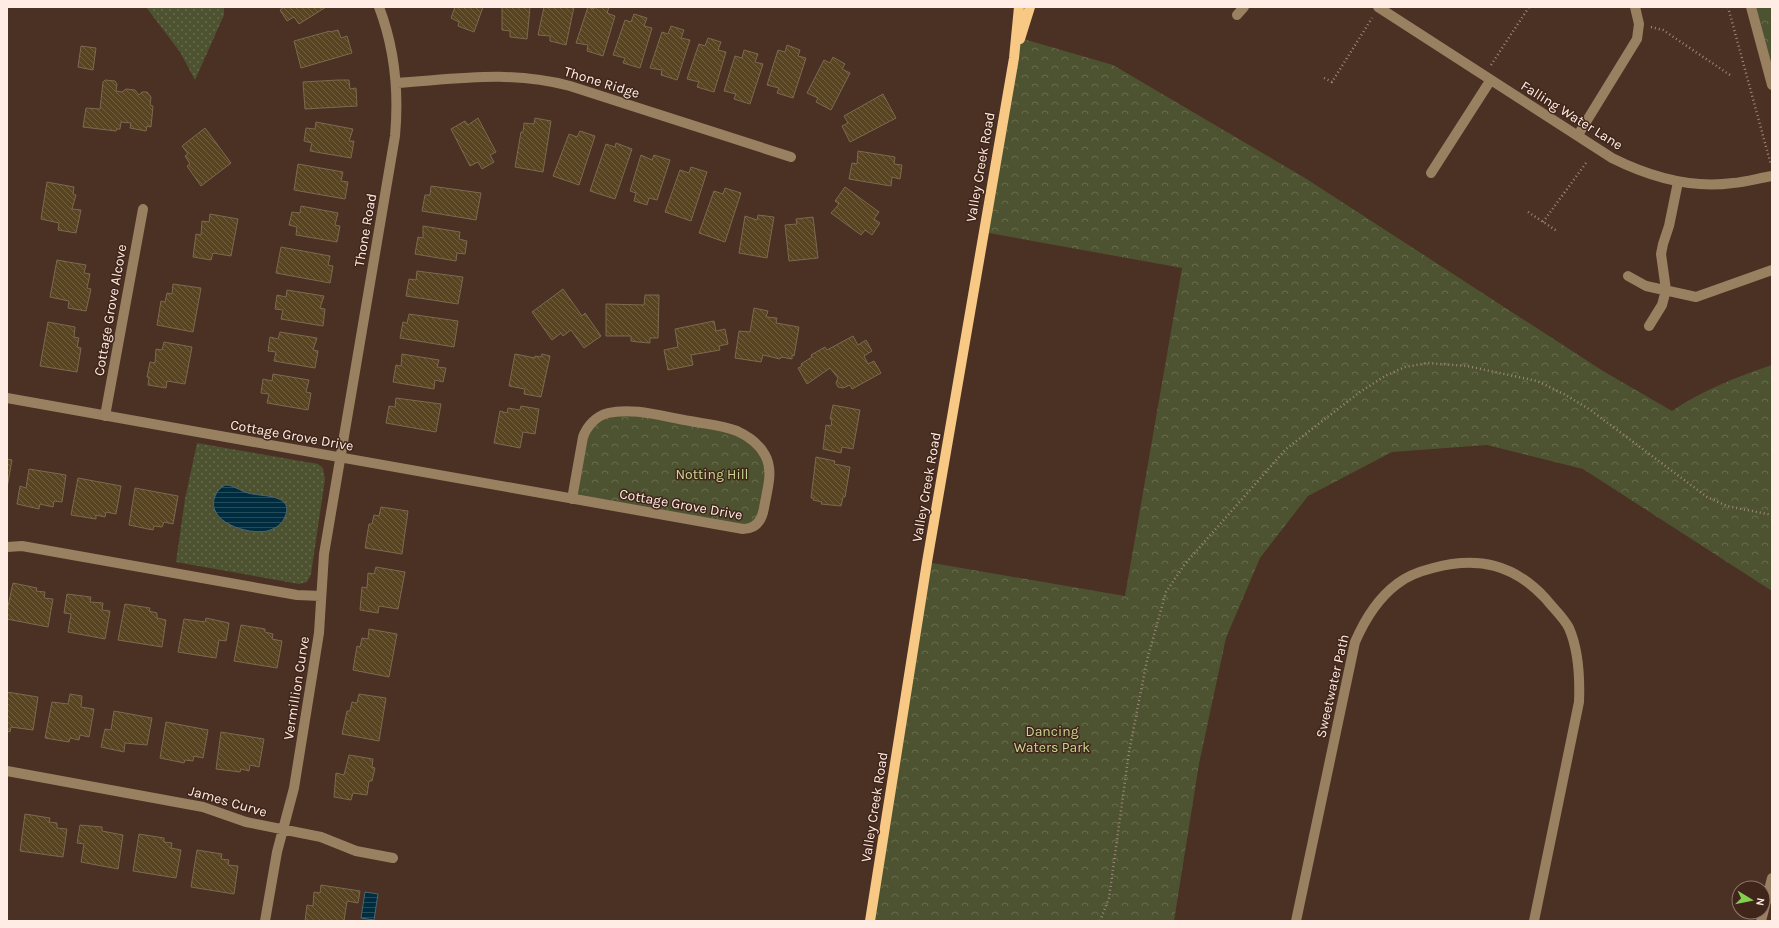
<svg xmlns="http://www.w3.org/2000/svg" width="1779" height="928" viewBox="0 0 1779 928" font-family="Karla,sans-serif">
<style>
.grass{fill:url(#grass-dots)}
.park{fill:url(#park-crowns)}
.water{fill:url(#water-rules);stroke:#4c6671}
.building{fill:url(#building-back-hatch);stroke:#7b6a50}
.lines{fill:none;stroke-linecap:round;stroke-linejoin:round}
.path{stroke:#9f887e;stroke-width:2.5;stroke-dasharray:1 3;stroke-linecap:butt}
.minor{stroke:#988061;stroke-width:10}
.major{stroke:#f8c885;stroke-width:10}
.labels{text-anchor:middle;stroke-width:3;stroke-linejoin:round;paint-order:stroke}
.street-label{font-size:14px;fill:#ffede5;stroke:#40261a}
.park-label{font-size:14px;fill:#cad693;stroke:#40261a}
</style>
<defs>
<pattern id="grass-dots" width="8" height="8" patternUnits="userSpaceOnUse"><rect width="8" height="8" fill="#4d5330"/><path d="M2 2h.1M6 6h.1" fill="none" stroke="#686c4e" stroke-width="1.8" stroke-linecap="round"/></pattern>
<pattern id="park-crowns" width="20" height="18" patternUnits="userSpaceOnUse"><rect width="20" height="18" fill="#4d5330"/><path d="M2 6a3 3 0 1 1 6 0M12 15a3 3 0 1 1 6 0" fill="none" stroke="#686c4e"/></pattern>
<pattern id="water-rules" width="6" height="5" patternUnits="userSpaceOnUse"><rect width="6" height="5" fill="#002c3f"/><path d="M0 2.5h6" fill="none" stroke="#264b5b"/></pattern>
<pattern id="building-back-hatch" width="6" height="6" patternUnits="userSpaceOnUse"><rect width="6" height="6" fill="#584420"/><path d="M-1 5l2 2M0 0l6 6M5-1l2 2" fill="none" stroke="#715f40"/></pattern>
</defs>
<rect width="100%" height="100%" fill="#4b3024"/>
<path class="grass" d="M146,7H224V15L195,80L180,52Z
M197,443L318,464L323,468L325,479L311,574L307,582L299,584L176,562L185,499Z"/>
<path class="park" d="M1751,7H1772V85Z
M1020,38L1113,65L1305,178L1603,371L1672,411C1702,390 1737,377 1772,365V591L1583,469L1487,445L1392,452L1308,496L1260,558L1226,638L1199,764L1174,921H870L927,562L1125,596L1182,268L983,232Z
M617,412L738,432L769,464L763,515L751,528L572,499L587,429Z"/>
<path class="water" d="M225,485C234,485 240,491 248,493C261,497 297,493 284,519C280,526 274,529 267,531C248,535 205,522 215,496C217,491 220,488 225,485Z
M365,892L378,894L374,920L361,918Z"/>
<path class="building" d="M284,7H326L299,24L294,17L287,21L280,10Z
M455,7H483L474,32L458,26L459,22L451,18Z
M502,7H530L527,39L510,37V31L502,30Z
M544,7H574L566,45L550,41V36L538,35Z
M588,7L594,9L595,7H609L607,13L615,16L603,56L587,51L588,45L576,43Z
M634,14L647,18L644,26L652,28L640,68L623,63L625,58L613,55L625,20L631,22Z
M671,26L684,30L681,38L690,40L677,80L661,75L662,70L650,68L662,32L668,34Z
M338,30L341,38L347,36L352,53L301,68L294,41L330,31V32Z
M708,38L721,42L718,50L726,52L714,92L697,87L699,82L687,79L699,44L705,46Z
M787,45L800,50L798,56L806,58L793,98L777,93L779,88L767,85L778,50L785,52Z
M81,46L96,48L93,70L78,67Z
M744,50L758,54L755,62L763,64L750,104L734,99L736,94L724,91L735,56L742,58Z
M833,57L845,64L842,69L850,73L831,110L816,102L818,98L807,93L824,60L830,63Z
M105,80L115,81L117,84L116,91L122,92L126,89L135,90L139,95L142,92H147L151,97L150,105L153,106L151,127L147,126L146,131L130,128L131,123L121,122L120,129H117L116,131L83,127L86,108L100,109L103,82Z
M338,80H349L350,89L356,88L357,106L305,109L303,82Z
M883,94L896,118L850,142L842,126L848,123L844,116Z
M478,118L496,152L490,155L494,162L482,169L478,162L470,166L451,129L465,121L468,125Z
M535,118L551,121L543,172L515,167L521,132H523L524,123L534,124Z
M316,122L353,129L349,141H354L351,158L310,151L312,143L304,141L306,128L315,129Z
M205,128L231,163L201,186L187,166L190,164L185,156L188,154L182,146Z
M580,131L595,136L579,185L553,176L569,134L577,137Z
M616,143L632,149L615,199L590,191L606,144L615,147Z
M858,151L895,157L894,164L902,165L900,179L892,177L891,186L849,179L852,163L857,164Z
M641,155L652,160L654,155L670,160L657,200L649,198L647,205L634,201L636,193L630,191Z
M298,164L343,172L341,181L348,182L345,199L294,190Z
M691,167L707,172L691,221L665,212L680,170L689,173Z
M47,182L74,187L73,194L76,195L72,209L81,210L76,233L58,230L59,223L41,219Z
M431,186L481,193L476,220L422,211L425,195H430Z
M845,187L879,212L874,219L880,223L872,235L865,230L861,235L831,213L839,204L835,201Z
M725,188L741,193L725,242L699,233L714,191L723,194Z
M301,206L338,213L335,225L340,226L337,242L296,235L297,227L289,225L292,212L300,213Z
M210,214L238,219L231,256L213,253L211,260L193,257L196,234L201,235L202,221L209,222Z
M758,215L774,217L767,258L739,253L745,216L757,220Z
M813,217L818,258L789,261L785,225L797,224L796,219Z
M423,226L460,232L459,239L467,241L465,254L457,253L456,261L415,254L418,237L423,238Z
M281,247L330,256L328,265L333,266L330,283L276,273Z
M57,260L86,265L84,273L90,274L87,288L91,289L86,311L68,308L69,301L50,297Z
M417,271L463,277L458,304L406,296L409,279L416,280Z
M173,284L201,288L193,332L157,325L161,301L165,302L167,293L172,294Z
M563,289L582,316L585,313L601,336L584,348L571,330L563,336L561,333L552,340L532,312Z
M287,290L324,296L320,308L325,309L323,326L281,319L283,310L275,309L277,295L286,297Z
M645,295H659L658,338H650V343L638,342L631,341V336H606V304L644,305Z
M754,308L768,311L766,317L777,318L776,323L799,327L794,356L792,355V359L781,357L780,359L763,355L761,362L735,358L739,331L750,332Z
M409,314L458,321L454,347L400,338L403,322L407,323Z
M714,321L716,331L725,329L728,344L719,346L720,350L691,355L693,365L668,370L664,350L678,347L675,329Z
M48,322L75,327L74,337L79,338L77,347L81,348L77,372L40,366Z
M280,332L317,338L313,350L318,351L315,368L274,361L276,352L268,351L270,337L278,339Z
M853,336L858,345L866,340L872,351L864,356L868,364L874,361L881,373L852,389L850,385L843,388L838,387L836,383L838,378L830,368L807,384L798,368L802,366L801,364L812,357L811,355L825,347L827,350Z
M164,342L192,347L185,384L167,381L166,388L148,385L149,378L147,377L150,362L155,363L156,349L162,350Z
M402,354L439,360L437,367L446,368L443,382L435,380L434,389L393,382L396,365L401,366Z
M515,354L535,358V356L541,357L542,354L550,356L541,397L524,394L525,389L509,386Z
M273,374L309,380L306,392L311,393L308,410L267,403L269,394L261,393L263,379L272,381Z
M396,398L441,404L436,432L386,423L389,406L395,407Z
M833,405L860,410L853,449L842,447L841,453L823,449L826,425L831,426L832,419H830Z
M521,406L539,409L535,434L523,432L520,448L494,443L500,411L507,413L508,408L520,410Z
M816,457L835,461L834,464L850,467L845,497H843L841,506L821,504L822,502L813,500L814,498H811Z
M7,459L12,460L7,488Z
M29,469L66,475L62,502L54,501L53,507L40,504L39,509L17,504L20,486L26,488Z
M78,478L121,486L116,514L106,512L105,517L96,515V519L71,515Z
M135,488L178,496L173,524L164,522L162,527L154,526L153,530L129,525Z
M381,507L408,511L402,554L365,548L369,524H372L374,515L379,516Z
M376,567L405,572L398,609L379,606L378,613L360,610L362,587L367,588L368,573L374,574Z
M13,583L37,588L36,591L45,592L44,598L53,599L48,627L7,619V611Z
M67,594L91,597L90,602L103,603L102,610L110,611L105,639L68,632L71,614L64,613Z
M125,604L150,608L149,611L157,613V618L166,620L162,647L118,640Z
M206,618L229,623L226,641L219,640L216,658L178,652L184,619L205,622Z
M241,625L265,629V632L273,634L272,639L282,641L277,668L234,661Z
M369,629L397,634L389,677L353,670L357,646L360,647L362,638L368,639Z
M7,692L38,697L33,730L11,727L10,732L7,731Z
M70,694L82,696L81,707L94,709L89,737L80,735L79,740L70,738L69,742L45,738L52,702L68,704Z
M359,694L386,698L379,741L342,734L347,711H350L352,702L357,703Z
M114,711L152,718L147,745L125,743L124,752L101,747L105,729L111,730Z
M166,722L208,730L203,758L194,756L193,761L185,760L184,763L160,758Z
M221,732L264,739L259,767L250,765L249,771L241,769L240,772L216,769Z
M349,755L373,759L372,767L375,768L372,781H369L367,795L353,793L351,800L334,797L336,773L344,775Z
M25,814L50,818L49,822L57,823V828L67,829L63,857L20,851Z
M80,825L102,827V831L123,835L118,869L81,862L84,844L77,843Z
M139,834L164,838V842L172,843L171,848L181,850L176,878L133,871Z
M197,850L222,854L221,859L229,860L228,865L238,866L234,894L191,887Z
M321,885L360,891L358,903L347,901L344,921H305L307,905L313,906L314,892L320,893Z"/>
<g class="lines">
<path class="path" d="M1728,7L1771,165
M1651,27L1663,30L1730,75
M1491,65L1529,7
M1324,78L1332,82L1372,18
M1528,212L1557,231
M1543,222L1586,163
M1100,921L1109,898L1129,752L1147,660L1166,592L1185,564L1286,449L1360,392L1385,376L1405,367L1428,363L1467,366L1537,381L1564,394L1589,409L1707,497L1727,506L1772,515"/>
<path class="minor" d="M1378,7L1612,158C1650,177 1690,189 1733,183C1746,182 1759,178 1772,176
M1751,7L1772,85
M1237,15L1244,7
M396,83C458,79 509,70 570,86L791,157
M1578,135L1637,39L1639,24L1635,7
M1431,173L1490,81
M1628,276L1646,286L1696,297L1772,270
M1649,326L1662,305L1666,290L1661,254L1663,244L1669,226L1678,182
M7,398L743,529C756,529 762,520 764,508C767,490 774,471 765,455C759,444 748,436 737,431C722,425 705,424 690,421C664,417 634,407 608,413C596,416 587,426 583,437L572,499
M105,416L143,209
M7,547L22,546L297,595L321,596
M7,771L203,807L246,822L321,837L356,851L393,858
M265,921L277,852L294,788L319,633L324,554L395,136C399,92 395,49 379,7
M1296,921L1355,642C1365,619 1377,599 1397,584C1407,576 1421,571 1433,568C1478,556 1514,564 1546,599C1553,608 1564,618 1569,628C1579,651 1580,677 1579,702L1534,921
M1761,921L1772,878"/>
<path class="major" d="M1020,39L1030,7
M870,921L927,562L1014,58L1019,7"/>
</g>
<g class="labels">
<g class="street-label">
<text transform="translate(602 82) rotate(17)" y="5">Thone Ridge</text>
<text transform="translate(1572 115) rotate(32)" y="5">Falling Water Lane</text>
<text transform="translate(980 167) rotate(-80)" y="5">Valley Creek Road</text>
<text transform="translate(365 230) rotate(-80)" y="5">Thone Road</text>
<text transform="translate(110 310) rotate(-80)" y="5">Cottage Grove Alcove</text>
<text transform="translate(292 435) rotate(10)" y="5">Cottage Grove Drive</text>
<text transform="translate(926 487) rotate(-80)" y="5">Valley Creek Road</text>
<text transform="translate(681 504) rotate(10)" y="5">Cottage Grove Drive</text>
<text transform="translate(1332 686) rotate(-77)" y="5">Sweetwater Path</text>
<text transform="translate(296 688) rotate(-81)" y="5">Vermillion Curve</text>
<text transform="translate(228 801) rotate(16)" y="5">James Curve</text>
<text transform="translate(874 807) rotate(-81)" y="5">Valley Creek Road</text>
</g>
<g class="park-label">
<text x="712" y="479">Notting Hill</text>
<text x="1052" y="736">Dancing<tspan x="1052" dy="16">Waters Park</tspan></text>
</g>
</g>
<rect width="1779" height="928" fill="none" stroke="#ffede5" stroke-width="16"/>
<g transform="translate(1751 900) rotate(100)"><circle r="19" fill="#40261a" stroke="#8c766b"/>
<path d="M0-3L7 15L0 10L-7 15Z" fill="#83d04f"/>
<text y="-6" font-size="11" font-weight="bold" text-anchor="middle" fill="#ffede5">N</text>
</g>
</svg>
